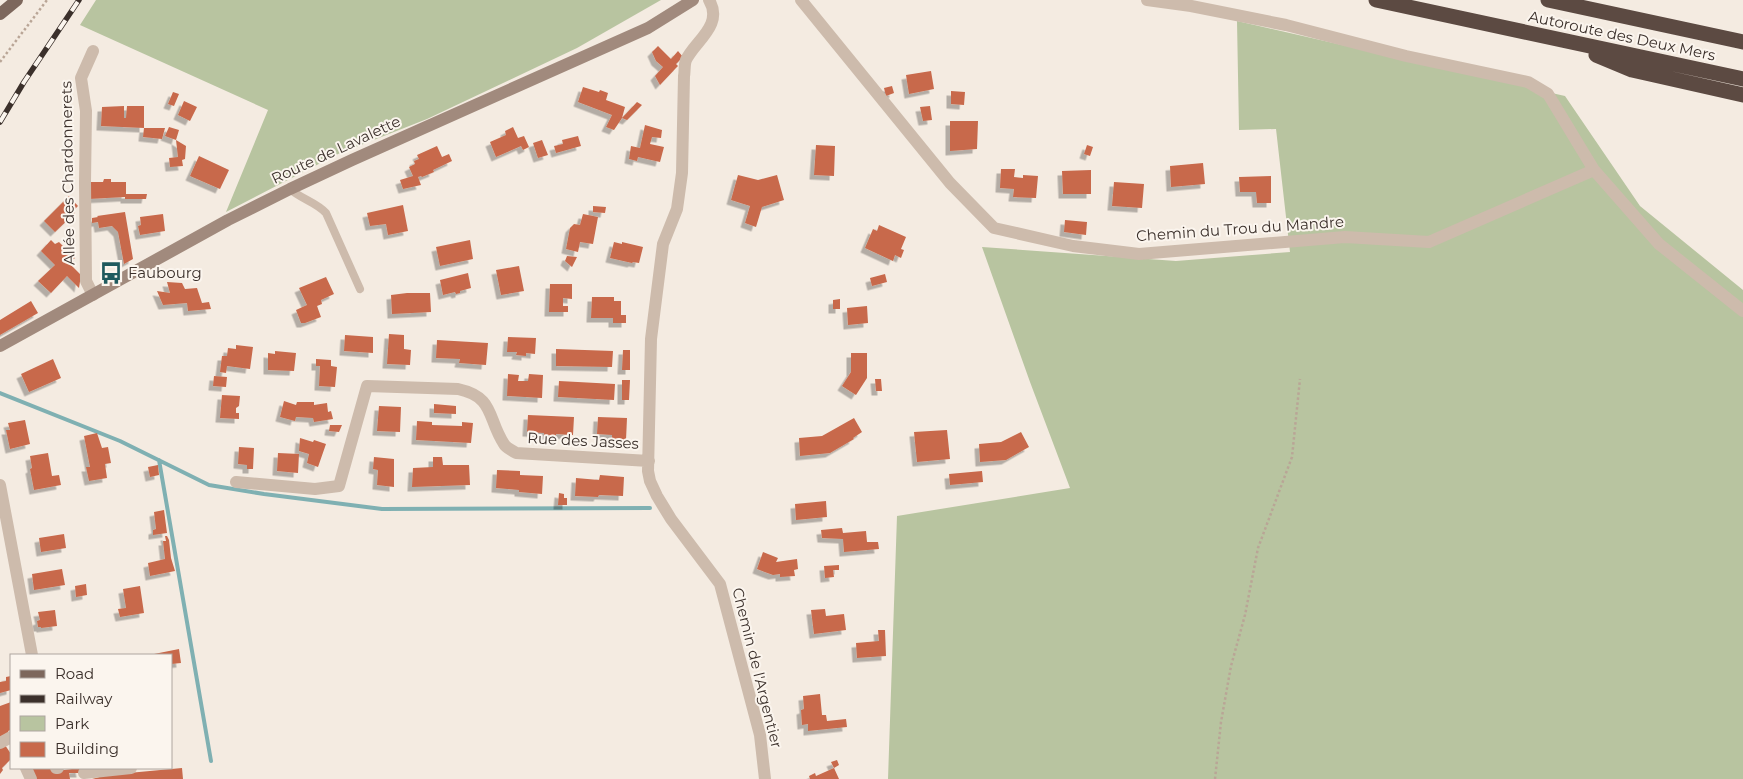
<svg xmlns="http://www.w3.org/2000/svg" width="1743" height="779" viewBox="0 0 1743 779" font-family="Montserrat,sans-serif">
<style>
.green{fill:#b8c4a0}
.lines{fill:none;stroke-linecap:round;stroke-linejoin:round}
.stream{stroke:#7fb0b2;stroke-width:4}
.building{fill:#c8694b;filter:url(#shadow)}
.path{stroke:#b9a596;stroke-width:2.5;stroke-dasharray:2.5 2.5;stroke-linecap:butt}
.lane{stroke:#cdbbac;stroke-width:8}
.street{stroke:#cdbbac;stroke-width:12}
.secondary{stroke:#a18a7d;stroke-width:12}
.primary{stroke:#7d675c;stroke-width:12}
.highway{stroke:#5c4a42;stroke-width:15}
.rail-casing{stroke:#3b302b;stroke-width:5.5}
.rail{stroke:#fbf5ee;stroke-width:4;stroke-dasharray:11;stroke-linecap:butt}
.labels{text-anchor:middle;stroke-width:4;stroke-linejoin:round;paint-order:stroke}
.street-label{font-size:15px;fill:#3b302b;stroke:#fbf5ee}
.poi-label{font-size:15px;fill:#3b302b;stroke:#fbf5ee;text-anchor:start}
</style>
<defs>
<filter id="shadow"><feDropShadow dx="-4.5" dy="4.5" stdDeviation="0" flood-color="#0004"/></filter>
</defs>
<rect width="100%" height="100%" fill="#f4ebe1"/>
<path class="green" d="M96,0H661L577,48L427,119L338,154L226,212L268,110L80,25Z
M1237,21L1565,96L1640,206L1743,290V779H888L897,516L1070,488L1030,382L982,247L1176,261L1290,252L1276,129L1239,130Z"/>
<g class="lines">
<path class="stream" d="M0,393L120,441L209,485L264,494L382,509L650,508
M159,460L211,761"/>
</g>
<path class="building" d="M658,46L671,59L678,51L683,57L676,64L678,66L676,68L660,85L655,76L663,67L656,61L652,52Z
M931,71L934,89L909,94L906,75Z
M892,86L894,93L886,96L884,88Z
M583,87L599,92L600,90L608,93L606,100L625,107L622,118L637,102L642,105L627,120L622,118L614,130L606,127L612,115L578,102Z
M951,91L965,92L964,105L951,104Z
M173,92L179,94L174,106L168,104Z
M184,101L197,107L190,121L178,115Z
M124,106V118H126L127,106H144V128L101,126L102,107Z
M930,106L932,120L923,121L920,107Z
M950,121H978L977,149L950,151Z
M645,125L662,130L661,138L652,137L650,144L664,147L660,162L638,157L637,161L629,159L631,146L640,148Z
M169,127L179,130L176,140L165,136Z
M513,127L518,138L524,136L529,147L523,150L521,146L496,157L490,142L506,135L505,131Z
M144,128H165L162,139L143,137Z
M578,136L581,146L556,153L554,146L563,144L562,140Z
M176,140L186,146L185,159L182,160L183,166L170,167L169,158L178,157Z
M542,140L548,155L538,158L533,143Z
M816,145L835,146L834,176L814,175Z
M1087,145L1093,147L1090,156L1084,154Z
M437,146L442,157L449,154L452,161L433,170L434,172L422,177L421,176L418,177L421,185L403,189L400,180L413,176L409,167L415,164L414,161L419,159L417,155Z
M199,156L229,170L220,189L190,176Z
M1203,163L1205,184L1171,187L1170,166Z
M1001,169H1015L1014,177L1023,178V175L1038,176L1036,198L1013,197L1014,189L1000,188Z
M1091,170V194H1063L1062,171Z
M738,175L758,180L777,175L784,200L762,207L756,227L745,223L750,206L731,200Z
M1271,176V203H1257L1256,192H1240L1239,177Z
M104,179H111V182H126V194H147L146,199H125V197L88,199V182H103Z
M1114,182L1144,184L1142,208L1112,206Z
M69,196L78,206L73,211L75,213L55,232L44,221Z
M403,205L408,231L388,235L386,224L370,226L367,213Z
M593,206L606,207L605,213L593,212Z
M125,212L133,259L124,264L118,232L112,226L99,228L98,222L92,223V218L98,217L97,216Z
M163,214L165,231L140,235L138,226L141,225L140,217Z
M583,214L598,217L593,244L580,242L578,252L566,249L570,228L574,224L580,225Z
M1065,220L1087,222L1086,235L1064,232Z
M879,225L906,237L901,249L904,250L901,258L895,255L893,261L865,248L873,229L877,231Z
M51,240L55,244L59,242L75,258L72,260L74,262L71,265L81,275L79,288L67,276L51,293L38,281L55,265L41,251Z
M470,240L473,259L440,266L436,247Z
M614,242L622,244V242L643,247L639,263L633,262L632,263L610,258Z
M567,256L577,257L572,267L565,261Z
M519,266L524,291L501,295L496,270Z
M468,273L471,288L460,291V293L456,294L455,292L443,295L440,280Z
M885,274L887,282L872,286L870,278Z
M326,277L334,294L321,300L322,304L317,306L321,317L305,323H301L296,310L307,305L299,288Z
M167,282L182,283L185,289L197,288L202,303L209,302L211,309L188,311L187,303L163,305L157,291L170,293Z
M550,284H572V299L563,298V306H568V312H549Z
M407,293H430L431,312L392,314L391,295Z
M592,297H614V301H621V315H626V323H613V318H591Z
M840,299V309H833V300Z
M31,301L38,313L0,335V320Z
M867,306L868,323L848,325L847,308Z
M389,334L404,335V349L411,350L410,365L387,364Z
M345,335L373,337V353L344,351Z
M508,337L536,338L535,354L526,353V356L516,355L517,352H507Z
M437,340L488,343L486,365L459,363L460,359L436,358Z
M236,345L253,347L250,369L227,366L226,373L220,372L222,356H227L228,348L236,349Z
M556,349L613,351L612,367L556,366Z
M623,350H630V370H622Z
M275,351L296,353L294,371L268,370V353L275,354Z
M851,353H867V378L856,395L842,386L851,372Z
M53,359L61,378L29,392L21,374Z
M316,359L331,360V366L337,367L335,387L319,386L320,366H316Z
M508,374L519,375L518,381H528L529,374L543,375L542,398L507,396Z
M214,376L227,377L226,387L213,386Z
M875,379H881L882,391H876Z
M622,380H630L629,400H622Z
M559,381L615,384L614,400L558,397Z
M222,395L240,396L239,406L236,408V413H239V419L220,418Z
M284,401L296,405L297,402H314V405L327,403L328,412L331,411L333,419L314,422L313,418L296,417L295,421L280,417Z
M434,404L456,406V414L434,413Z
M379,406L401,407L400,432L377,431Z
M528,415L574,417L573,435L556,434V436L550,435H544V433L527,432Z
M598,417L627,418L626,440L612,439V435L597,434Z
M854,418L862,432L853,438L854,439L830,453L800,456L799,438L822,436Z
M25,420L30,444L10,449L6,430H10L8,423Z
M417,421L432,422V425L462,426V422L473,423L471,443L416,440Z
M330,425H342L339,432L329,431Z
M947,430L950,459L917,462L914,432Z
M1021,432L1029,447L1006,460L980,462L979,444L1001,442Z
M97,433L102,448L108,447L111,463L105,464L107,478L89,481L86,467H90L84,436Z
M300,438L313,442L314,440L326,444L318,467L307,463L309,454L299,451Z
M239,447L254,448L253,469H247V465L238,464Z
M48,453L52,476L59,475L61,485L34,490L30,469L32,468L30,456Z
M278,453L299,454L298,473L277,471Z
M374,457L394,459V487L377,485L378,470L373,469Z
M433,457H442L443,465H469L470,485L412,487L413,468L433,467Z
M158,465L159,475L150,477L148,467Z
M497,470L520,471V475L543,476L542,494L519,492V490L496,488Z
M982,471L983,482L950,485L949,474Z
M600,475L624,477L623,496L599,495L598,497L575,496L576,478L599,480Z
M559,493L564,494V498H567V505H558Z
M826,501L827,517L796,520L795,504Z
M164,510L167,533L153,535V530L156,529L154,512Z
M842,528L843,533L866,531L867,542H878L879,549L844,552L843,539L822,538L821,530Z
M64,534L66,548L41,552L39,538Z
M165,536H167L169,540L171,558L175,571L150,576L148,563L165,559L163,541H166Z
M763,552L778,558L776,562L797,559L798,569L794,570L795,576L780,577V574L773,575L757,569Z
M839,565V570H833L834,577L825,578L824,566Z
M62,569L65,585L34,590L32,574Z
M86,584L87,595L76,597L75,586Z
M140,586L144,613L120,617L118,609L126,608L123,589Z
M825,609L826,616L844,614L846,630L814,634L811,610Z
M55,610L57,626L41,628V627H38L37,621L40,620L38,612Z
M878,630H885L886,656L857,658L856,643L879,641Z
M179,649L181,663L171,664V655H149Z
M11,676V690L0,693V682L6,681V677Z
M820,694L822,715H826L827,721L846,719L847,727L808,731V724L802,725L801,710L804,709L803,696Z
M11,702V730L8,731L9,733L0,739V706Z
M5,745L11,754V759L2,768L3,770L0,774V748Z
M837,760L839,765L834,768L839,779H810L809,776L815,773L816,776L834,768L831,762Z
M29,768H54L56,771L80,768L81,773H69L70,779H33Z
M182,768L183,779H92L107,775Z"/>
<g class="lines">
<path class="path" d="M0,62L47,0
M1215,779L1221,722L1231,666L1245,615L1258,548L1292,457L1300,379"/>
<path class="lane" d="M290,189C301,199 316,202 326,213L360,289"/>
<path class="street" d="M709,0C724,25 695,41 686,60C684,65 685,72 684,76L682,173L677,209L663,244L651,339L648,471L650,481L657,496L671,519L720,584L760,735L765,779
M801,0L950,183L994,228L1073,246L1139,254L1345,237L1429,242L1594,170
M1147,0L1191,6L1286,25L1406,56L1528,82L1548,94L1594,170L1659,244L1743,311
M93,295L86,281L85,182L86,111L81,78L93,51
M236,482L315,489L339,486L367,386L458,389C495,397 487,418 504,444C506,448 512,450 516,453L649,461
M0,485L32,655
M0,743L11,737
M26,768L31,779
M56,768H58
M84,773L131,768"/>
<path class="secondary" d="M0,346L228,220L290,189L352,160L648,28L693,0"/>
<path class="primary" d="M0,14L17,0"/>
<path class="highway" d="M1376,0L1743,79
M1548,0L1743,42
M1596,55L1632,70L1743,95"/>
<defs>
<path id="rail" d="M0,122L24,82L79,0"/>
</defs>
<use href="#rail" class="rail-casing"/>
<use href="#rail" class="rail"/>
</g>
<defs>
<symbol id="bus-bare" viewBox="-9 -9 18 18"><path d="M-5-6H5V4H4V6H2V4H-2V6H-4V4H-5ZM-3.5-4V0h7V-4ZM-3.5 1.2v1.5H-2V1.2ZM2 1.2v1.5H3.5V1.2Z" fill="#1f5a5e" stroke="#fbf5ee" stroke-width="2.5" paint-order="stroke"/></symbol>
</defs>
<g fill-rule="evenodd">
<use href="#bus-bare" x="95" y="257" width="32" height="32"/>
</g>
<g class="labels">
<g class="street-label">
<text transform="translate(1622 36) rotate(12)" y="5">Autoroute des Deux Mers</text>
<text transform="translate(336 150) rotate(-25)" y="5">Route de Lavalette</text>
<text transform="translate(68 173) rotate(-91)" y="5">Allée des Chardonnerets</text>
<text transform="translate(1240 229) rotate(-4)" y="5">Chemin du Trou du Mandre</text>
<text transform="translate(583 441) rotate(3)" y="5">Rue des Jasses</text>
<text transform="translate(757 668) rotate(76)" y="5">Chemin de l'Argentier</text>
</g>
<g class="poi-label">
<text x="128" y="278">Faubourg</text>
</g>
</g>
<rect x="10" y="654" width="162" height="115" fill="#fbf5ee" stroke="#aea6a0"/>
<rect x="20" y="670" width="25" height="8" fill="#7d675c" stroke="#aea6a0"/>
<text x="55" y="679" font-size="15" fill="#3b302b">Road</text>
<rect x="20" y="695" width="25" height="8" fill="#3b302b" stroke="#aea6a0"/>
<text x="55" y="704" font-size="15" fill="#3b302b">Railway</text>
<rect x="20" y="716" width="25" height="15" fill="#b8c4a0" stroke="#aea6a0"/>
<text x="55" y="729" font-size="15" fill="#3b302b">Park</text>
<rect x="20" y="742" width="25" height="15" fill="#c8694b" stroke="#aea6a0"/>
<text x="55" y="754" font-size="15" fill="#3b302b">Building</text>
</svg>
